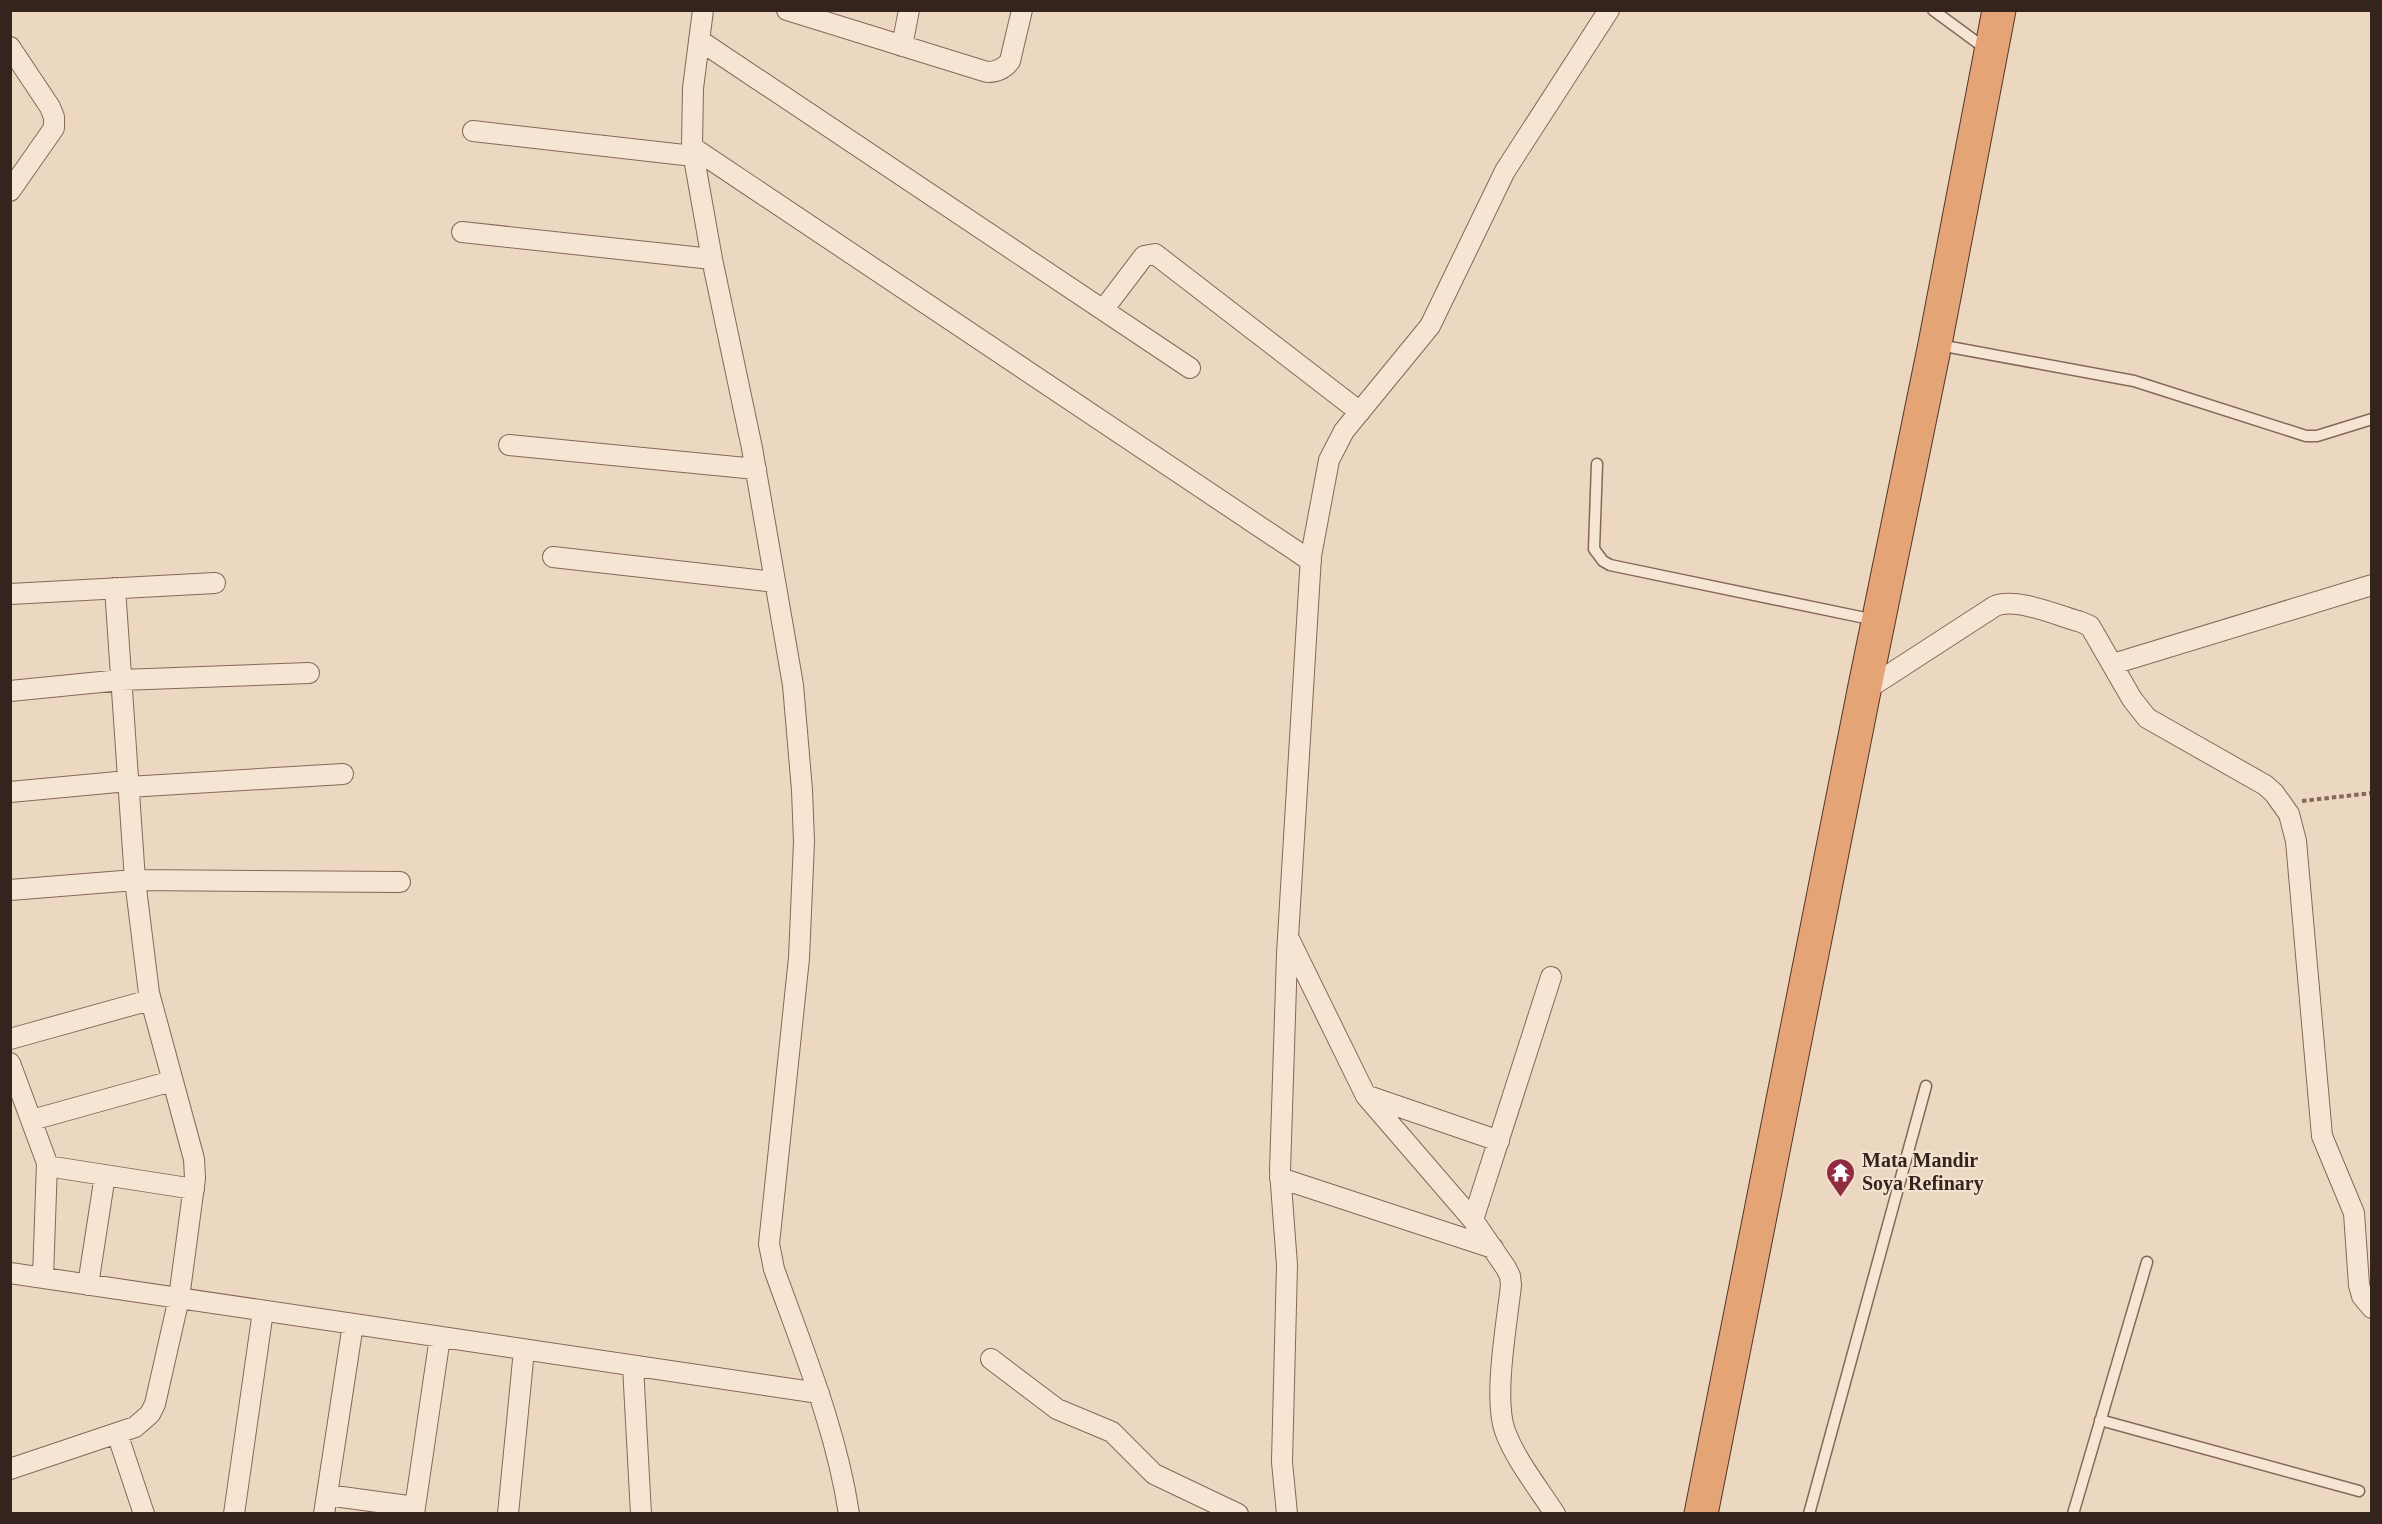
<svg xmlns="http://www.w3.org/2000/svg" width="2382" height="1524" viewBox="0 0 2382 1524" font-family="Georgia,serif">
<style>
.lines{fill:none;stroke-linecap:round;stroke-linejoin:round}
.service-casing{stroke:#856859;stroke-width:13}
.minor-casing{stroke:#856859;stroke-width:22}
.trunk-casing{stroke:#52372d;stroke-width:35}
.path{stroke:#856859;stroke-width:4;stroke-dasharray:4.5 3;stroke-linecap:butt}
.service{stroke:#f7e5d3;stroke-width:10}
.minor{stroke:#f7e5d3;stroke-width:20}
.trunk{stroke:#e4a476;stroke-width:33}
.labels{text-anchor:middle;stroke-width:4.5;stroke-linejoin:round;paint-order:stroke}
.poi-label{font-size:20px;font-weight:bold;fill:#35241d;stroke:#f4e2d0;text-anchor:start}
</style>
<rect width="100%" height="100%" fill="#ecd7c0"/>
<g class="lines">
<defs>
<path id="service" d="M1933,10L1986,49
M1939,345L2134,381L2306,436H2317L2372,419
M1597,464L1594,549L1603,561L1610,565L1875,620
M2100,1420L2359,1491
M1809,1514L1926,1086
M2073,1514L2147,1262"/>
<path id="minor" d="M703,10L693,88L692,147L712,259L752,448L793,685L802,790L804,842L799,958L769,1244L774,1269C803,1350 836,1428 849,1514
M787,10L987,72C997,72 1004,69 1010,61L1022,10
M699,40L1190,368
M902,46L909,10
M10,47L50,107L54,117V128L10,191
M473,131L693,156
M692,147L1311,561
M462,232L712,259
M1103,310L1144,256L1155,254L1360,412
M509,445L756,469
M553,557L775,582
M10,594L215,583
M2113,664L2372,585
M10,691L121,680L309,673
M1864,691L1995,606C2016,597 2059,616 2081,622L2090,626L2132,699L2147,718L2265,785L2274,793L2289,814L2296,841L2322,1136L2354,1213L2359,1285L2362,1296L2372,1308
M128,787L343,774
M10,792L128,781
M10,890L135,880L400,882
M1290,941L1366,1096L1473,1220L1506,1268L1510,1276L1511,1285C1507,1323 1493,1398 1505,1431C1515,1459 1539,1489 1555,1514
M10,1039L150,1000
M10,1063L47,1163L43,1278
M1368,1096L1499,1141
M32,1120L172,1081
M47,1166L194,1189
M1280,1178L1493,1248
M1473,1220L1551,977
M10,1273L819,1393
M88,1285L105,1175
M991,1359L1057,1409L1112,1432L1154,1474L1238,1514
M633,1366L641,1514
M117,1433L144,1514
M10,1469L135,1427L150,1414L155,1404L179,1298L195,1178L194,1159L149,993L135,880L115,588
M327,1495L415,1507
M234,1514L263,1311
M324,1514L353,1324
M414,1514L440,1337
M508,1514L524,1350
M1287,1514L1282,1462L1287,1265L1280,1171L1287,954L1311,556L1329,460L1344,431L1430,326L1505,171L1609,10"/>
<path id="trunk" d="M1701,1514L1864,691L1935,344L1999,10"/>
</defs>
<use href="#service" class="service-casing"/>
<use href="#minor" class="minor-casing"/>
<use href="#trunk" class="trunk-casing"/>
<path class="path" d="M2302,801L2372,793"/>
<use href="#service" class="service"/>
<use href="#minor" class="minor"/>
<use href="#trunk" class="trunk"/>
</g>
<defs>
<symbol id="temple-pin" viewBox="-11 -11 22 30"><path d="M0 17L-7.5 6A9.5 9.5 0 1 1 7.5 6Z" fill="#912b40" stroke="#f4e2d0"/><path d="M0-6L5-2H3V0L6.5 2.5H4V6H1.5V3h-3V6H-4V2.5H-6.5L-3 0V-2H-5Z" fill="#fff"/></symbol>
</defs>
<g fill-rule="evenodd">
<use href="#temple-pin" x="1824" y="1156" width="33" height="45"/>
</g>
<g class="labels">
<g class="poi-label">
<text x="1862" y="1167">Mata Mandir<tspan x="1862" dy="23">Soya Refinary</tspan></text>
</g>
</g>
<rect width="2382" height="1524" fill="none" stroke="#35241d" stroke-width="24"/>
</svg>
